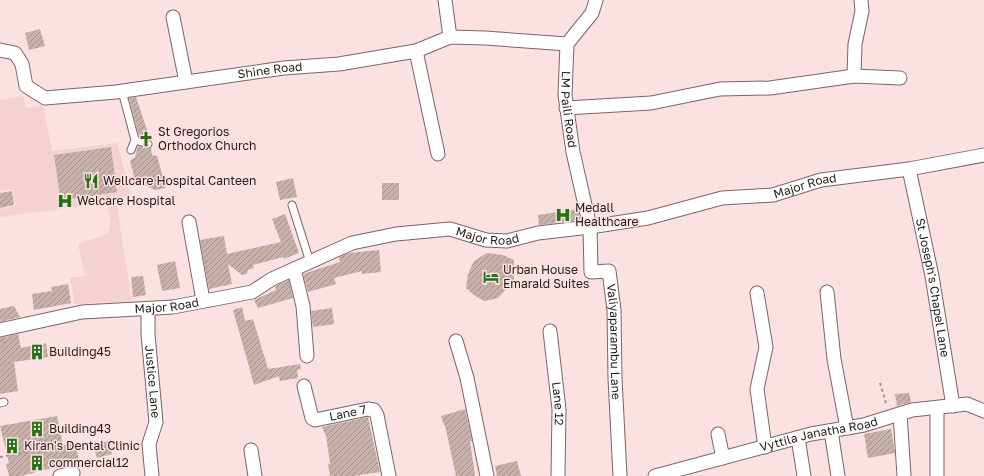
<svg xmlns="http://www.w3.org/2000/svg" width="984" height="476" viewBox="0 0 984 476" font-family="'Golos Text',sans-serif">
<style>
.built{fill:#f4d2d3}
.building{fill:url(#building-hatch)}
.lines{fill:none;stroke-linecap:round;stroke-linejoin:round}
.lane-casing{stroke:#7b6566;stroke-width:9}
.street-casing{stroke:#7b6566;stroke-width:15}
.path{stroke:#a39091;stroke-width:2;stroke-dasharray:3 3;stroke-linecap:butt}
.lane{stroke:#fff;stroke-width:7}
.street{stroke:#fff;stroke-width:13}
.labels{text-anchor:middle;stroke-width:3;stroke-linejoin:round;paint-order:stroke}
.street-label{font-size:12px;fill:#241b1b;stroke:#fbe1e2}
.poi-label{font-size:12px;fill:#241b1b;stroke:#fbe1e2;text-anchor:start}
</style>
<defs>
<pattern id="building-hatch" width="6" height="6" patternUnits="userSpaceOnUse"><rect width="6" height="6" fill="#c8b1aa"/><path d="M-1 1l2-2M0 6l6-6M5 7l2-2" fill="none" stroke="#a28f8a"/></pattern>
</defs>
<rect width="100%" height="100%" fill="#fbe1e2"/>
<path class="built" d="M23,96L26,108L43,105L52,151L117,143L131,194L116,200L132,302L89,303L75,305L70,278L85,276L78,244L108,234L111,222L107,203L0,217V209L16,206L13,189L0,191V100Z"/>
<path class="building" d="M40,29L45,46L29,50L25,33Z
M136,97L149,136L150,140L139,136L129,98Z
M138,146L147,149L151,148L152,155L157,156L166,188L155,190L135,180L130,161L135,157Z
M111,147L117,192L64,200L63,195L60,196L54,155Z
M293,178L297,197L280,200L276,182Z
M382,183H399V200H382Z
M12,191L14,205L0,208V193Z
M578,209L580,220L539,225L538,215Z
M285,214L299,253L284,259L283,257L253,265L254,268L248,270L247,274L242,275L228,264L232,284L209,289L200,240L224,236L227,254L281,242L272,219Z
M379,250L381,272L362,274V271L334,278L336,284L308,292L303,274L340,262L339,257L349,253Z
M487,253L503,255L514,260V281L498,298L484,301L474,295L466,288L468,274L474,261Z
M175,261L180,288L162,291L157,265Z
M143,276L146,295L133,297L131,277Z
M289,280L293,298L258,308L254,300L276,290L275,286Z
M68,284L71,303L34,310L32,294L52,291L51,287Z
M14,306L20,317L0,322V309Z
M242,307L245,321L253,319L268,369L300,364L301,369L297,370L298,378L280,381L279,376L254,385L233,310Z
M332,308L334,324L313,327L311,311Z
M18,334L21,348L46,343L48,357L14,362L18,391L0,394V338Z
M909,393L911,402L897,406L895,394Z
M465,409L472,441H470L475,476H456L445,425H444L441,416Z
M57,416L63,445L76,443L79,461L21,476H9L6,464L9,463L0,426Z
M368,417L380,472L354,476H330L328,464H330L326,436L322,427Z
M891,429L895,453L868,458L864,434Z
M108,441L112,454L97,458L93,445Z
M517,461L521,476H497L495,466Z"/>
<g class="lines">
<defs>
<path id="lane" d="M122,91L135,140L131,150
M135,140L148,144
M292,205L310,262
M0,403L4,402"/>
<g id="street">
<path d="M445,0L450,37"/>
<path id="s1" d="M596,0L592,13L567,44L565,95L573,152L590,227L591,272L609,271L614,310L615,378L620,476"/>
<path d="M173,17L186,82"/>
<path id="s2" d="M0,50L15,53L22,64L26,86L45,98L116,92L284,68L339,64L416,51L450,37L485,38L567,44"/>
<path d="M416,51L438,154"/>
<path d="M854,76L855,44L862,11L861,0"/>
<path d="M566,108L651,103L720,89L770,88L854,76L900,78"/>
<path id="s3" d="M909,169L932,276L953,406"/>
<path d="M189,222L203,300"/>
<path d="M294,269L303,306L307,356"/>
<path d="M827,292L834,359L847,428"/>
<path d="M757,293L766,347L757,389L765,447"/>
<path id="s4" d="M148,309V334L156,422L149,444L152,476"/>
<path id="s5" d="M0,330L82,312L173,307L252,292L272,279L352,243L396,234L450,229L486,240L507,241L538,233L590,227L648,218L722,198L773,195L821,180L909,169L984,155"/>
<path id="s6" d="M550,331L559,409L558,476"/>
<path d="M456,341L467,378L487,476"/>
<path id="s7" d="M304,386L312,418L315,420L368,409L374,410L377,415L389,476"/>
<path d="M937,408V476"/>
<path d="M900,414L904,476"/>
<path d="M831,431L838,476"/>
<path d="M718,434L723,458"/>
<path d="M798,438L804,476"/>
<path d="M251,450L255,476"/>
<path d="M60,476L73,473"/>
<path id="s8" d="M655,476L811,434L864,425L912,410L967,404L984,411"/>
</g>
</defs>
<use href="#lane" class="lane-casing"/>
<use href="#street" class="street-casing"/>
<path class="path" d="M880,383L887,406
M0,457L62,445"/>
<use href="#lane" class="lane"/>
<use href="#street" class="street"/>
</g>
<defs>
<symbol id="church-bare" viewBox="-9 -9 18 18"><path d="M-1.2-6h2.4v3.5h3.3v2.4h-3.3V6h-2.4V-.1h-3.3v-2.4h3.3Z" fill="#257114" stroke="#fbe1e2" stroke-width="2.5" paint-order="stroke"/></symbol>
<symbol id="restaurant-bare" viewBox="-9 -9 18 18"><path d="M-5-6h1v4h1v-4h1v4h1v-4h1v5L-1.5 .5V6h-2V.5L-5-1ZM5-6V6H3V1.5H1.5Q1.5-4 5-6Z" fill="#257114" stroke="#fbe1e2" stroke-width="2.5" paint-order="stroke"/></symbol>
<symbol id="hospital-bare" viewBox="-9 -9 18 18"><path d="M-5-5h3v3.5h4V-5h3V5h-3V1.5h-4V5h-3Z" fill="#257114" stroke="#fbe1e2" stroke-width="2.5" paint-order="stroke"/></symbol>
<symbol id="hotel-bare" viewBox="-9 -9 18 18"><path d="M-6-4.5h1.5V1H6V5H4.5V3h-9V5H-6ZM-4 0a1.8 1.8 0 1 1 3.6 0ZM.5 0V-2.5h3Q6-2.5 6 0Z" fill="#257114" stroke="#fbe1e2" stroke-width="2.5" paint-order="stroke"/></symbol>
<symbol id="building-bare" viewBox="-9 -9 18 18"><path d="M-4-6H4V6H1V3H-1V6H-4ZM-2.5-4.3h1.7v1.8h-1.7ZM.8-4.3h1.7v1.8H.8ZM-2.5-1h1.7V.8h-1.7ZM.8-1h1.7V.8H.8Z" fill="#257114" stroke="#fbe1e2" stroke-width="2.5" paint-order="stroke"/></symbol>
</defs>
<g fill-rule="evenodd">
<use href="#church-bare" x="135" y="128" width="22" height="22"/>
<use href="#restaurant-bare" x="80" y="170" width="22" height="22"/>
<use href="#hospital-bare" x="54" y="190" width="22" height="22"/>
<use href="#hospital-bare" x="552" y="204" width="22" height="22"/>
<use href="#hotel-bare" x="480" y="266" width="22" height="22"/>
<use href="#building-bare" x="26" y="341" width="22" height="22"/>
<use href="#building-bare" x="26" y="418" width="22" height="22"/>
<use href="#building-bare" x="1" y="435" width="22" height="22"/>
<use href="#building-bare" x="26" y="452" width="22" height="22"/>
</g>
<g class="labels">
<g class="street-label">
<text dy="4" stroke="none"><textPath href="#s2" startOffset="300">Shine Road</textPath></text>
<text dy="4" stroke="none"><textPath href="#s1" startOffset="119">LM Paili Road</textPath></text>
<text dy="4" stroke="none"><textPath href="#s5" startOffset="829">Major Road</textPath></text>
<text dy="4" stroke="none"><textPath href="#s5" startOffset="505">Major Road</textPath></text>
<text dy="4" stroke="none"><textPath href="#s3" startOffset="121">St Joseph's Chapel Lane</textPath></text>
<text dy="4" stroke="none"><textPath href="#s5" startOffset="169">Major Road</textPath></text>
<text dy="4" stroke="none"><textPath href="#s1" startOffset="373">Valiyaparambu Lane</textPath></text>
<text dy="4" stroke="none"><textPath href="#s4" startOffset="73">Justice Lane</textPath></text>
<text dy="4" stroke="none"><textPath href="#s6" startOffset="73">Lane 12</textPath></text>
<text dy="4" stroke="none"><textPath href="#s7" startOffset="70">Lane 7</textPath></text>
<text dy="4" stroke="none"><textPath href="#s8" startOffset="169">Vyttila Janatha Road</textPath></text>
</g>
<g class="poi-label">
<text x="158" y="136">St Gregorios<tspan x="158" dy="14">Orthodox Church</tspan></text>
<text x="103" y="185">Wellcare Hospital Canteen</text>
<text x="77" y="205">Welcare Hospital</text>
<text x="575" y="212">Medall<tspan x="575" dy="14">Healthcare</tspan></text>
<text x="503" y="274">Urban House<tspan x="503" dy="14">Emarald Suites</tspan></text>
<text x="49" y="356">Building45</text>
<text x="49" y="433">Building43</text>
<text x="24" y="450">Kiran's Dental Clinic</text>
<text x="49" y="467">commercial12</text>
</g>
</g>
</svg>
